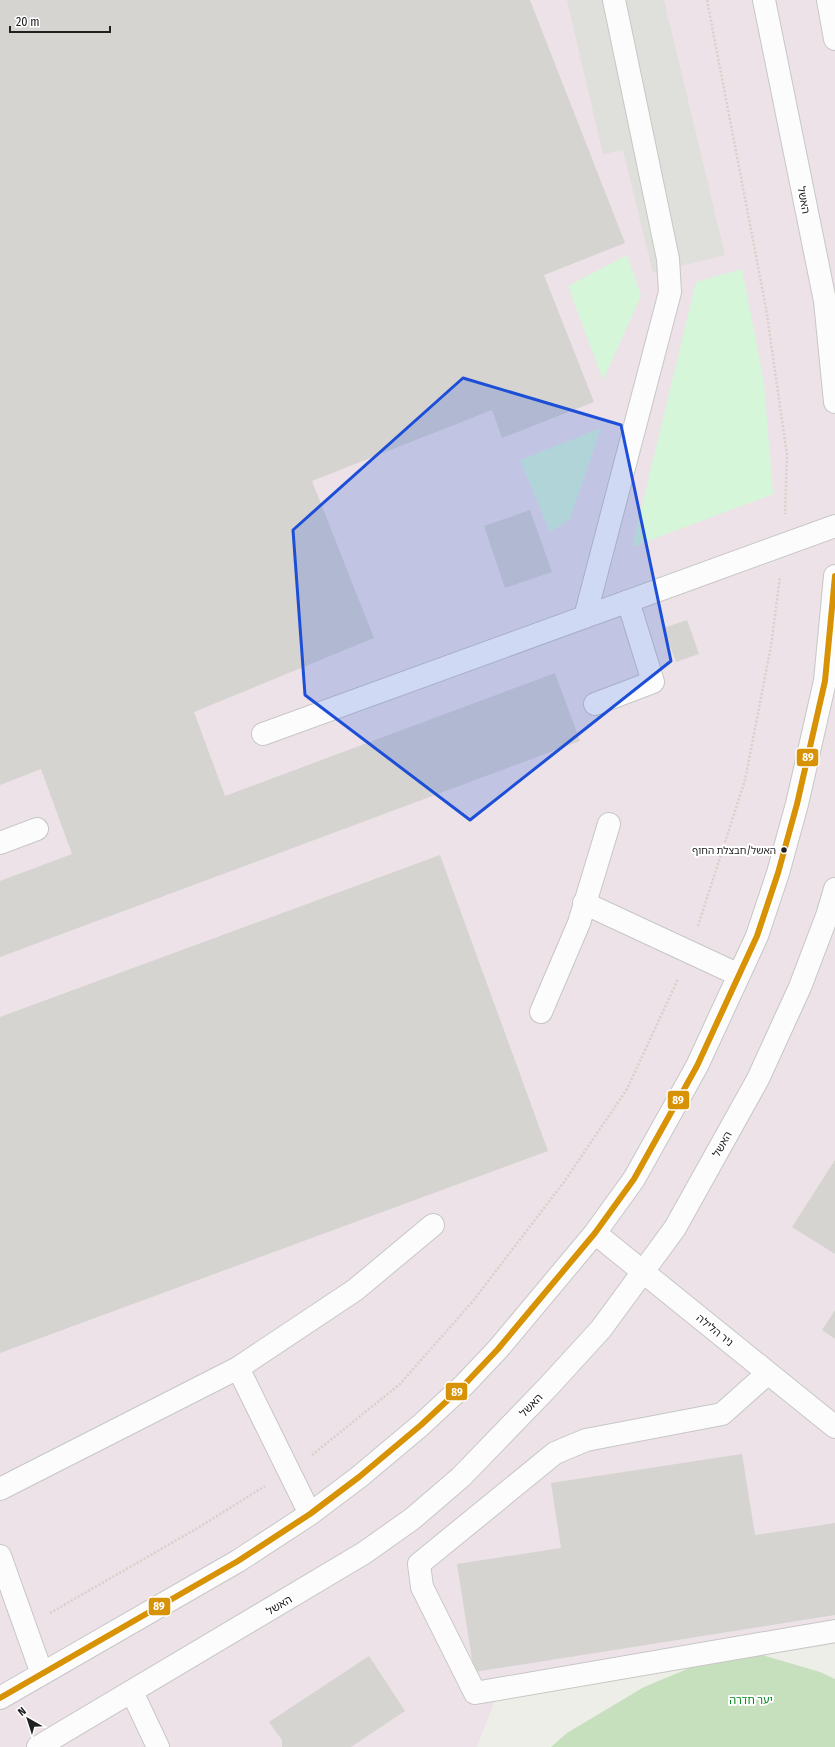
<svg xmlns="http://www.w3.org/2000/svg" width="835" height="1747" viewBox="0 0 835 1747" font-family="'Fira Sans Condensed','Noto Sans Hebrew',sans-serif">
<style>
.industrial{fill:#ece2e7}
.forest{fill:#c6dfbd}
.park{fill:#d6f6d9}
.parking{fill:#dfdfdc}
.building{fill:#d5d4d0}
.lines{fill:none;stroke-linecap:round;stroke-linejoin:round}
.minor-casing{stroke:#c7c7c5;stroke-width:24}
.path{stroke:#dccfca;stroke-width:2.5;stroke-dasharray:2 2;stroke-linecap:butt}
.minor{stroke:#fcfcfc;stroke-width:22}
.bus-1-casing{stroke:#fff;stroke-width:9}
.bus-1{stroke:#d79205;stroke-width:6}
.marked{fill:#1d4ed8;fill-opacity:0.2;stroke:#1d4ed8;stroke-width:3;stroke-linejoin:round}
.bus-dot{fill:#202020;stroke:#fff;stroke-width:1.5}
.labels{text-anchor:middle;stroke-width:4;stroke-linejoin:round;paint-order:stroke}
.bus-label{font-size:10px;fill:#202020;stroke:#fff;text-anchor:end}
.street-label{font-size:11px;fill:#202020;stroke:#fff}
.park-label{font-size:11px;fill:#06861c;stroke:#fff}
.line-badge{stroke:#fff;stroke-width:1.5}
.badge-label{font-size:11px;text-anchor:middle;font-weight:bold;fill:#fff}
</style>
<rect width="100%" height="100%" fill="#eeeee9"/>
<path class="industrial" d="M0,0H835V1644L496,1698L477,1747H0Z"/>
<path class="forest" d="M752,1652L820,1672L835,1679V1747H551L567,1733L644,1687L697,1665Z"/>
<path class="park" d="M627,255L641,296L603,380L568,286Z
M742,269L764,383L773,494L632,547L696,282Z
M601,428L570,519L550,532L520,460Z"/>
<path class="parking" d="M567,0H664L725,255L653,273L623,150L603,154Z"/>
<path class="building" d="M0,0H530L625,243L544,275L594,402L502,438L492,410L312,481L374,638L194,712L225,796L555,673L580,741L0,957V881L72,854L41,769L0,785Z
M530,510L552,572L505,588L484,526Z
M687,620L699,654L676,662L663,628Z
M440,855L548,1151L0,1353V1017Z
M835,1160V1254L792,1227Z
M835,1310V1339L822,1330Z
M742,1454L755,1535L835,1523V1615L474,1672L457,1564L561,1548L551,1483Z
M369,1656L405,1711L351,1747H282V1740L269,1722Z"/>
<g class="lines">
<defs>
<path id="minor" d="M764,0L825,301L835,402
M828,0L835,39
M585,617L670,292L668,259L614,0
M595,704L653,682L628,601
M263,734L835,526
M0,843L37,829
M584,903L739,975
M541,1012L579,923L609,824
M595,1233L835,1427
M238,1368L310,1514
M768,1373L722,1414L586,1440L555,1453L419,1564L422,1587L475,1693L835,1631
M0,1489L238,1368L355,1290L433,1225
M0,1556L42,1674
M132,1692L158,1747
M0,1698L238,1561L310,1514L359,1477L421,1425L464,1385L498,1349L595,1233L634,1179L697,1066L757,936L778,873L797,804L825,681L835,576
M38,1747L364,1553L412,1519L461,1477L548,1387L601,1329L675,1228L758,1079L800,987L827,916L835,889"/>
</defs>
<use href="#minor" class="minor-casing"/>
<path class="path" d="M707,0L766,308L787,455L785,514
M698,926L745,780L771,646L780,577
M312,1455L400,1384L473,1301L564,1182L627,1089L678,979
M50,1613L201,1526L265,1486"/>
<use href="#minor" class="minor"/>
<defs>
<path id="bus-1" d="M0,1698L238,1561L310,1514L359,1477L421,1425L464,1385L498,1349L595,1233L634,1179L697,1066L757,936L778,873L797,804L825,681L835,576"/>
</defs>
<use href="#bus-1" class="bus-1-casing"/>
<use href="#bus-1" class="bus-1"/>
</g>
<path class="marked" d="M463,378L621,425L671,661L470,820L305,695L293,530Z"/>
<circle class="bus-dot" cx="784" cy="850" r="3.5"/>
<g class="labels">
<g class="bus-label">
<text x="776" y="854">האשל/חבצלת החוף</text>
</g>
<g class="street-label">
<text transform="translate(804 200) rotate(79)" y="4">האשל</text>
<text transform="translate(722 1144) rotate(-61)" y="4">האשל</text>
<text transform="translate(715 1330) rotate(39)" y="4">ניר הלילה</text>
<text transform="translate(531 1405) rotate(-46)" y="4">האשל</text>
<text transform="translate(279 1605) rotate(-31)" y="4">האשל</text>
</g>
<g class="park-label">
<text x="751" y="1704">יער חדרה</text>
</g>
</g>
<g class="line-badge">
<rect x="796" y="748" width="23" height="19" rx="4" fill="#d79205"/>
<rect x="667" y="1090" width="23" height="20" rx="4" fill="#d79205"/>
<rect x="445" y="1382" width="23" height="19" rx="4" fill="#d79205"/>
<rect x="148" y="1597" width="23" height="19" rx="4" fill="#d79205"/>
</g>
<g class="badge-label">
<text x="808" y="761">89</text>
<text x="678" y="1104">89</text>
<text x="457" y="1396">89</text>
<text x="159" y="1610">89</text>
</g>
<g transform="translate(28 1719) rotate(321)" stroke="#ffffff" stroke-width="3" paint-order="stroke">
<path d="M0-3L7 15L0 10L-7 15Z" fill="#202020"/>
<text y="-6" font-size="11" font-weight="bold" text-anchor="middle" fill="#202020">N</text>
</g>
<path d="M10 26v6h100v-6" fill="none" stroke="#202020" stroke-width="2"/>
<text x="16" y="26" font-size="12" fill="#202020" stroke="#ffffff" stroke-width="3" paint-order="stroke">20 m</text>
</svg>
